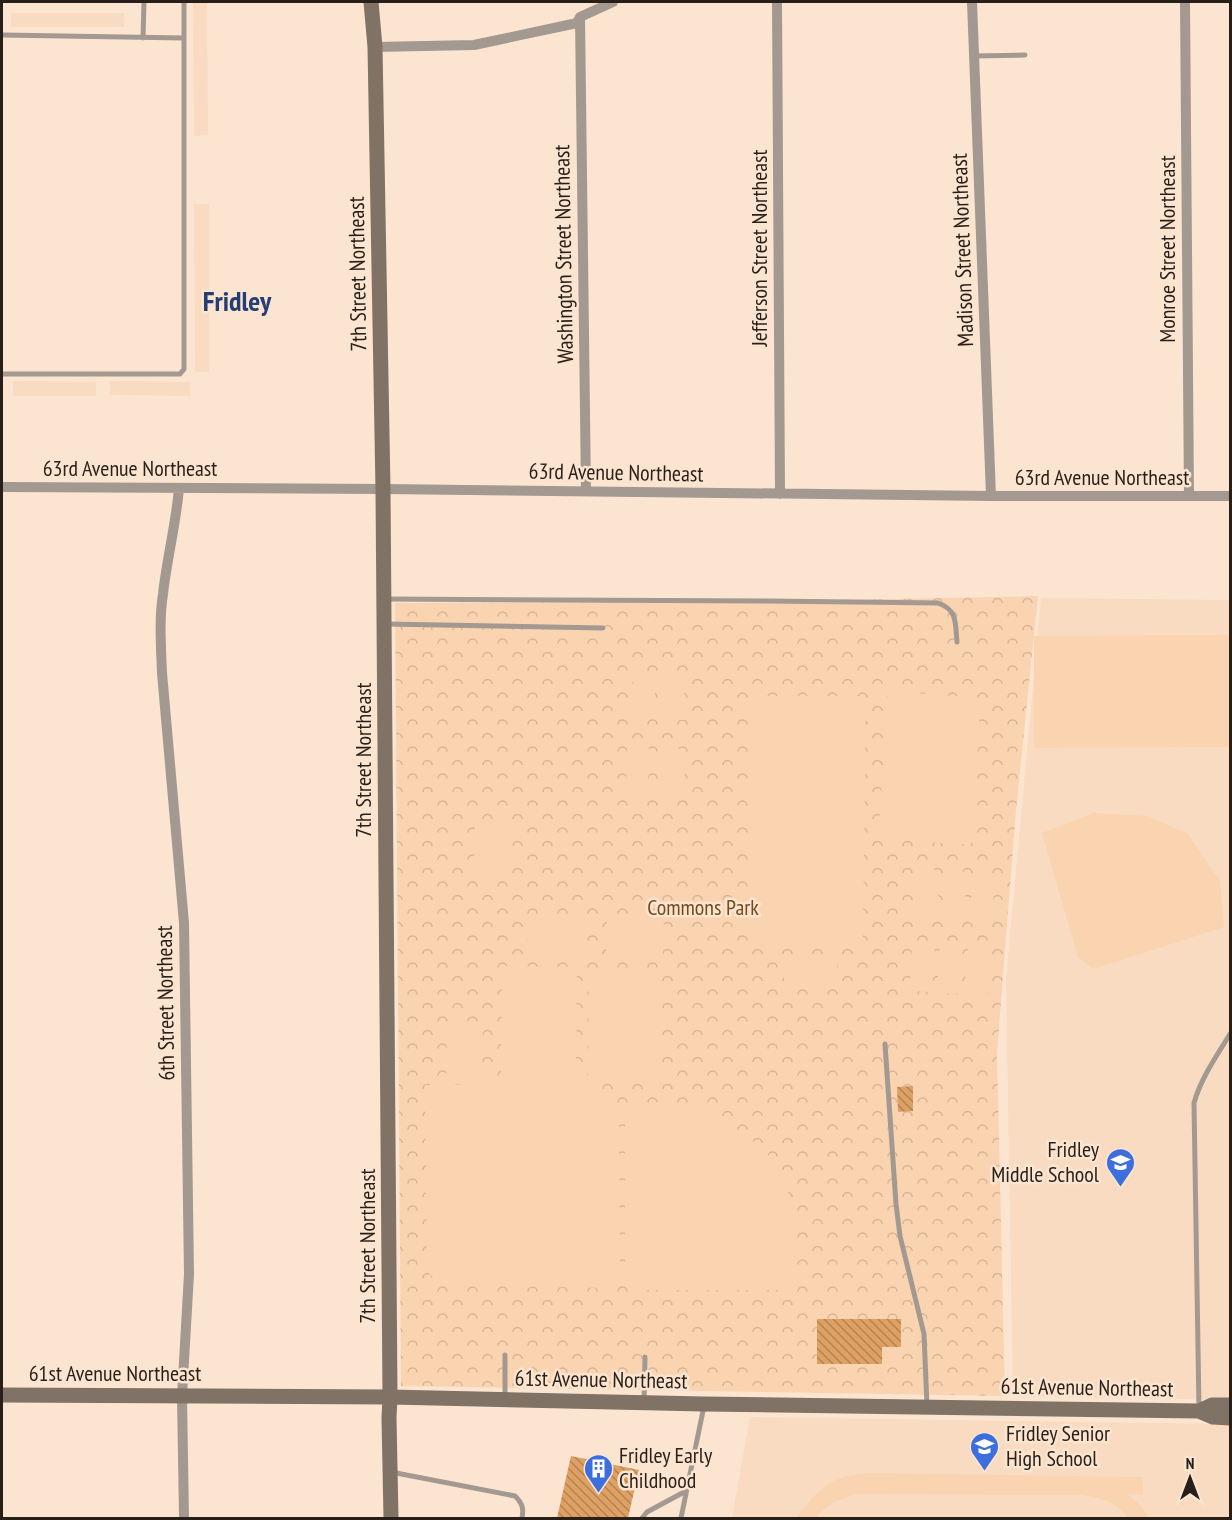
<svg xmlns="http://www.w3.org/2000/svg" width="1232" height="1520" viewBox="0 0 1232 1520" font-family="'PT Sans Narrow',sans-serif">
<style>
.built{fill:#f8dbc0}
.park{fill:url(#park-crowns)}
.pitch{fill:#fad3b1}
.building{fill:url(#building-back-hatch)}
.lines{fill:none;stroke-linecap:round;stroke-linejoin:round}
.lane{stroke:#a39990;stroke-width:5}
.street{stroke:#a39990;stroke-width:10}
.secondary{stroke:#807265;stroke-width:15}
.labels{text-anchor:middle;stroke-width:5;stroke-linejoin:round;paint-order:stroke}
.street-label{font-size:22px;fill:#281f18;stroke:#fce5d0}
.park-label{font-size:22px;fill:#754a1d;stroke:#fce5d0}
.poi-label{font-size:22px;fill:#281f18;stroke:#fce5d0;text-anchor:start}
.district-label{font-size:28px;font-weight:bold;fill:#243e75;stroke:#fce5d0}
</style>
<defs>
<pattern id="park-crowns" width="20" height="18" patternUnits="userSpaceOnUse" patternTransform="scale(1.5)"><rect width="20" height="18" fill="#fad3b1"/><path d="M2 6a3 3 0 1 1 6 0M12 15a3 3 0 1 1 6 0" fill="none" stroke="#d6b598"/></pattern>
<pattern id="building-back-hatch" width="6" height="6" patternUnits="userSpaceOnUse" patternTransform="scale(1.5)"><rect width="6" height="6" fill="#dfa063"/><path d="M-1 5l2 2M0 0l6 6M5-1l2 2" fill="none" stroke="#b58251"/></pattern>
</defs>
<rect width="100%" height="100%" fill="#fce5d0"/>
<path class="built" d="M193,2H207L208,135L194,136Z
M11,13H124V27H11Z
M194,204H209V372H195Z
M13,381L96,382V396H13Z
M110,381L190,382V396L110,395Z
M1041,598L1230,600V1400L1013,1396L1006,979Z
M750,1417L1230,1424V1518H732Z"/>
<path class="park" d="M1038,596L1016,810L997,1053L1005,1396L401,1386L395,603L792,601Z"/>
<path class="pitch" d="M1230,635V747L1034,748V636Z
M633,678H655V719L632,718Z
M662,678L684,679V720L661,719Z
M888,691L981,698L971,845L878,839Z
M752,696H866L863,941H749Z
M627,748H649L648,797L626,796Z
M662,748L685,749L684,797H661Z
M1093,813L1147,816L1188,834L1220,881L1224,927L1093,969L1078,957L1042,833Z
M475,822H513L512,879L474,878Z
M918,869L940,870L937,918L915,917Z
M945,871L967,872L964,920L941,919Z
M973,873L995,874L992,922L969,921Z
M528,916L584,917L583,955L527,954Z
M607,918L664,919L663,956L606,955Z
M912,943L935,944L932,992L910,991Z
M940,945L963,946L960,994L937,993Z
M968,946L991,948L987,997L964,995Z
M784,954H837V986L784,985Z
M502,966L577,967L576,1078L501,1077Z
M589,968L662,969L661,1079L588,1078Z
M447,1021L483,1022L482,1077H446Z
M584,1082C606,1086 610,1093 619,1112L620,1275L611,1288L439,1285L427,1271L425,1085Z
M655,1102C665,1103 676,1104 687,1106C713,1111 763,1143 777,1166C783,1177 795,1208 796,1222C799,1244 796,1268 796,1290H639L625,1274V1103Z
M869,1473L1143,1477V1495L1128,1494L1143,1508L1149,1518H1127C1119,1502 1100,1499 1084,1495L856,1494C841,1499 824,1505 816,1518H797C808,1501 823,1483 844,1477C852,1475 861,1474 869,1473Z"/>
<path class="building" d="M913,1086V1111L898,1112L897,1087Z
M817,1319H901V1347H882V1364H817Z
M571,1456L639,1470L628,1518H557Z"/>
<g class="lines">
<path class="lane" d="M2,35L184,38
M143,38L144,2
M974,56L1025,55
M2,374H180L184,369V2
M385,599L769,601L938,603C958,610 955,623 957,642
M386,624L603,628
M885,1044L896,1204L900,1236L924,1334L927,1406
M505,1398V1355
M644,1401L645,1357
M1199,1409L1194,1103C1201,1078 1216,1057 1230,1034
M391,1472L515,1496C522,1503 524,1508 522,1518
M642,1518L647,1512L686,1491
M681,1518L704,1406"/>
<path class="street" d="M777,2L780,494
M972,2L991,496
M1185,2L1189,496
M580,17L586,491
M375,47L474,45L577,23L580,17L613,2
M2,487L383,489L991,496H1230
M179,488C176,524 167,558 163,594C159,619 161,647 162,673L184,923L189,1274L182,1396L184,1518"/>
<path class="secondary" d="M371,2L375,47L383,489L390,1397L389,1418L391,1518
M2,1395L390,1397L704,1404L1199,1411L1212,1405H1230
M1199,1411L1213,1417L1230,1418"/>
</g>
<defs>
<symbol id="school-pin" viewBox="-11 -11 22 30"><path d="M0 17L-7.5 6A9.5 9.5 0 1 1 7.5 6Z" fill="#3d6ede" stroke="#fce5d0"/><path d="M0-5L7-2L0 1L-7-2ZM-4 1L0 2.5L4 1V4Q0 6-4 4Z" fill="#fff"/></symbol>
<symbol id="building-pin" viewBox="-11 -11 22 30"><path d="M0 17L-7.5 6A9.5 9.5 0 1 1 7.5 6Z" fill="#3d6ede" stroke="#fce5d0"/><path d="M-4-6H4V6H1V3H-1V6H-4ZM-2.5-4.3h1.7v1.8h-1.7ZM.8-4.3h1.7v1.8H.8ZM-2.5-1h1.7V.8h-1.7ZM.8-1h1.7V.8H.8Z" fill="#fff"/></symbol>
</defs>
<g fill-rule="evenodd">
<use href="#school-pin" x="1104" y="1146" width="33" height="45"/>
<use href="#school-pin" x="968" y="1430" width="33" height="45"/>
<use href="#building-pin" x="582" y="1452" width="33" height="45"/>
</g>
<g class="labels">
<g class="street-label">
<text transform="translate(759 248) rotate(-90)" y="8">Jefferson Street Northeast</text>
<text transform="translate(1167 249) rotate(-90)" y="8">Monroe Street Northeast</text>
<text transform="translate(962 250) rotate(-92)" y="8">Madison Street Northeast</text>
<text transform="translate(563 254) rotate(-91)" y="8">Washington Street Northeast</text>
<text transform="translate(357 274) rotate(-91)" y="8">7th Street Northeast</text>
<text x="130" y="476">63rd Avenue Northeast</text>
<text transform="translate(616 472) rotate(1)" y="8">63rd Avenue Northeast</text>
<text x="1102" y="485">63rd Avenue Northeast</text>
<text transform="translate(363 760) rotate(-90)" y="8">7th Street Northeast</text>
<text transform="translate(165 1003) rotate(-91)" y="8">6th Street Northeast</text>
<text transform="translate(367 1246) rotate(-90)" y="8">7th Street Northeast</text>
<text x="115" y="1381">61st Avenue Northeast</text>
<text transform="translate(601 1379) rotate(1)" y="8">61st Avenue Northeast</text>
<text transform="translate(1087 1387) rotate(1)" y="8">61st Avenue Northeast</text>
</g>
<g class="park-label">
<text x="703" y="915">Commons Park</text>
</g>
<g class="poi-label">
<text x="1099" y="1157" text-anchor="end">Fridley<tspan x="1099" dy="25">Middle School</tspan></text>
<text x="1006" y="1441">Fridley Senior<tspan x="1006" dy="25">High School</tspan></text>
<text x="619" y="1463">Fridley Early<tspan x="619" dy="25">Childhood</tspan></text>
</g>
<g class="district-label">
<text x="237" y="311">Fridley</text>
</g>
</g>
<rect width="1232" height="1520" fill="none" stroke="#281f18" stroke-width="6"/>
<g transform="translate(1190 1478)" stroke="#fce5d0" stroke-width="4.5" paint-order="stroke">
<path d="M0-4.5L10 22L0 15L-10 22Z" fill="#281f18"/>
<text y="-9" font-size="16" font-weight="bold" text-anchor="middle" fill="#281f18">N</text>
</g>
</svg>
